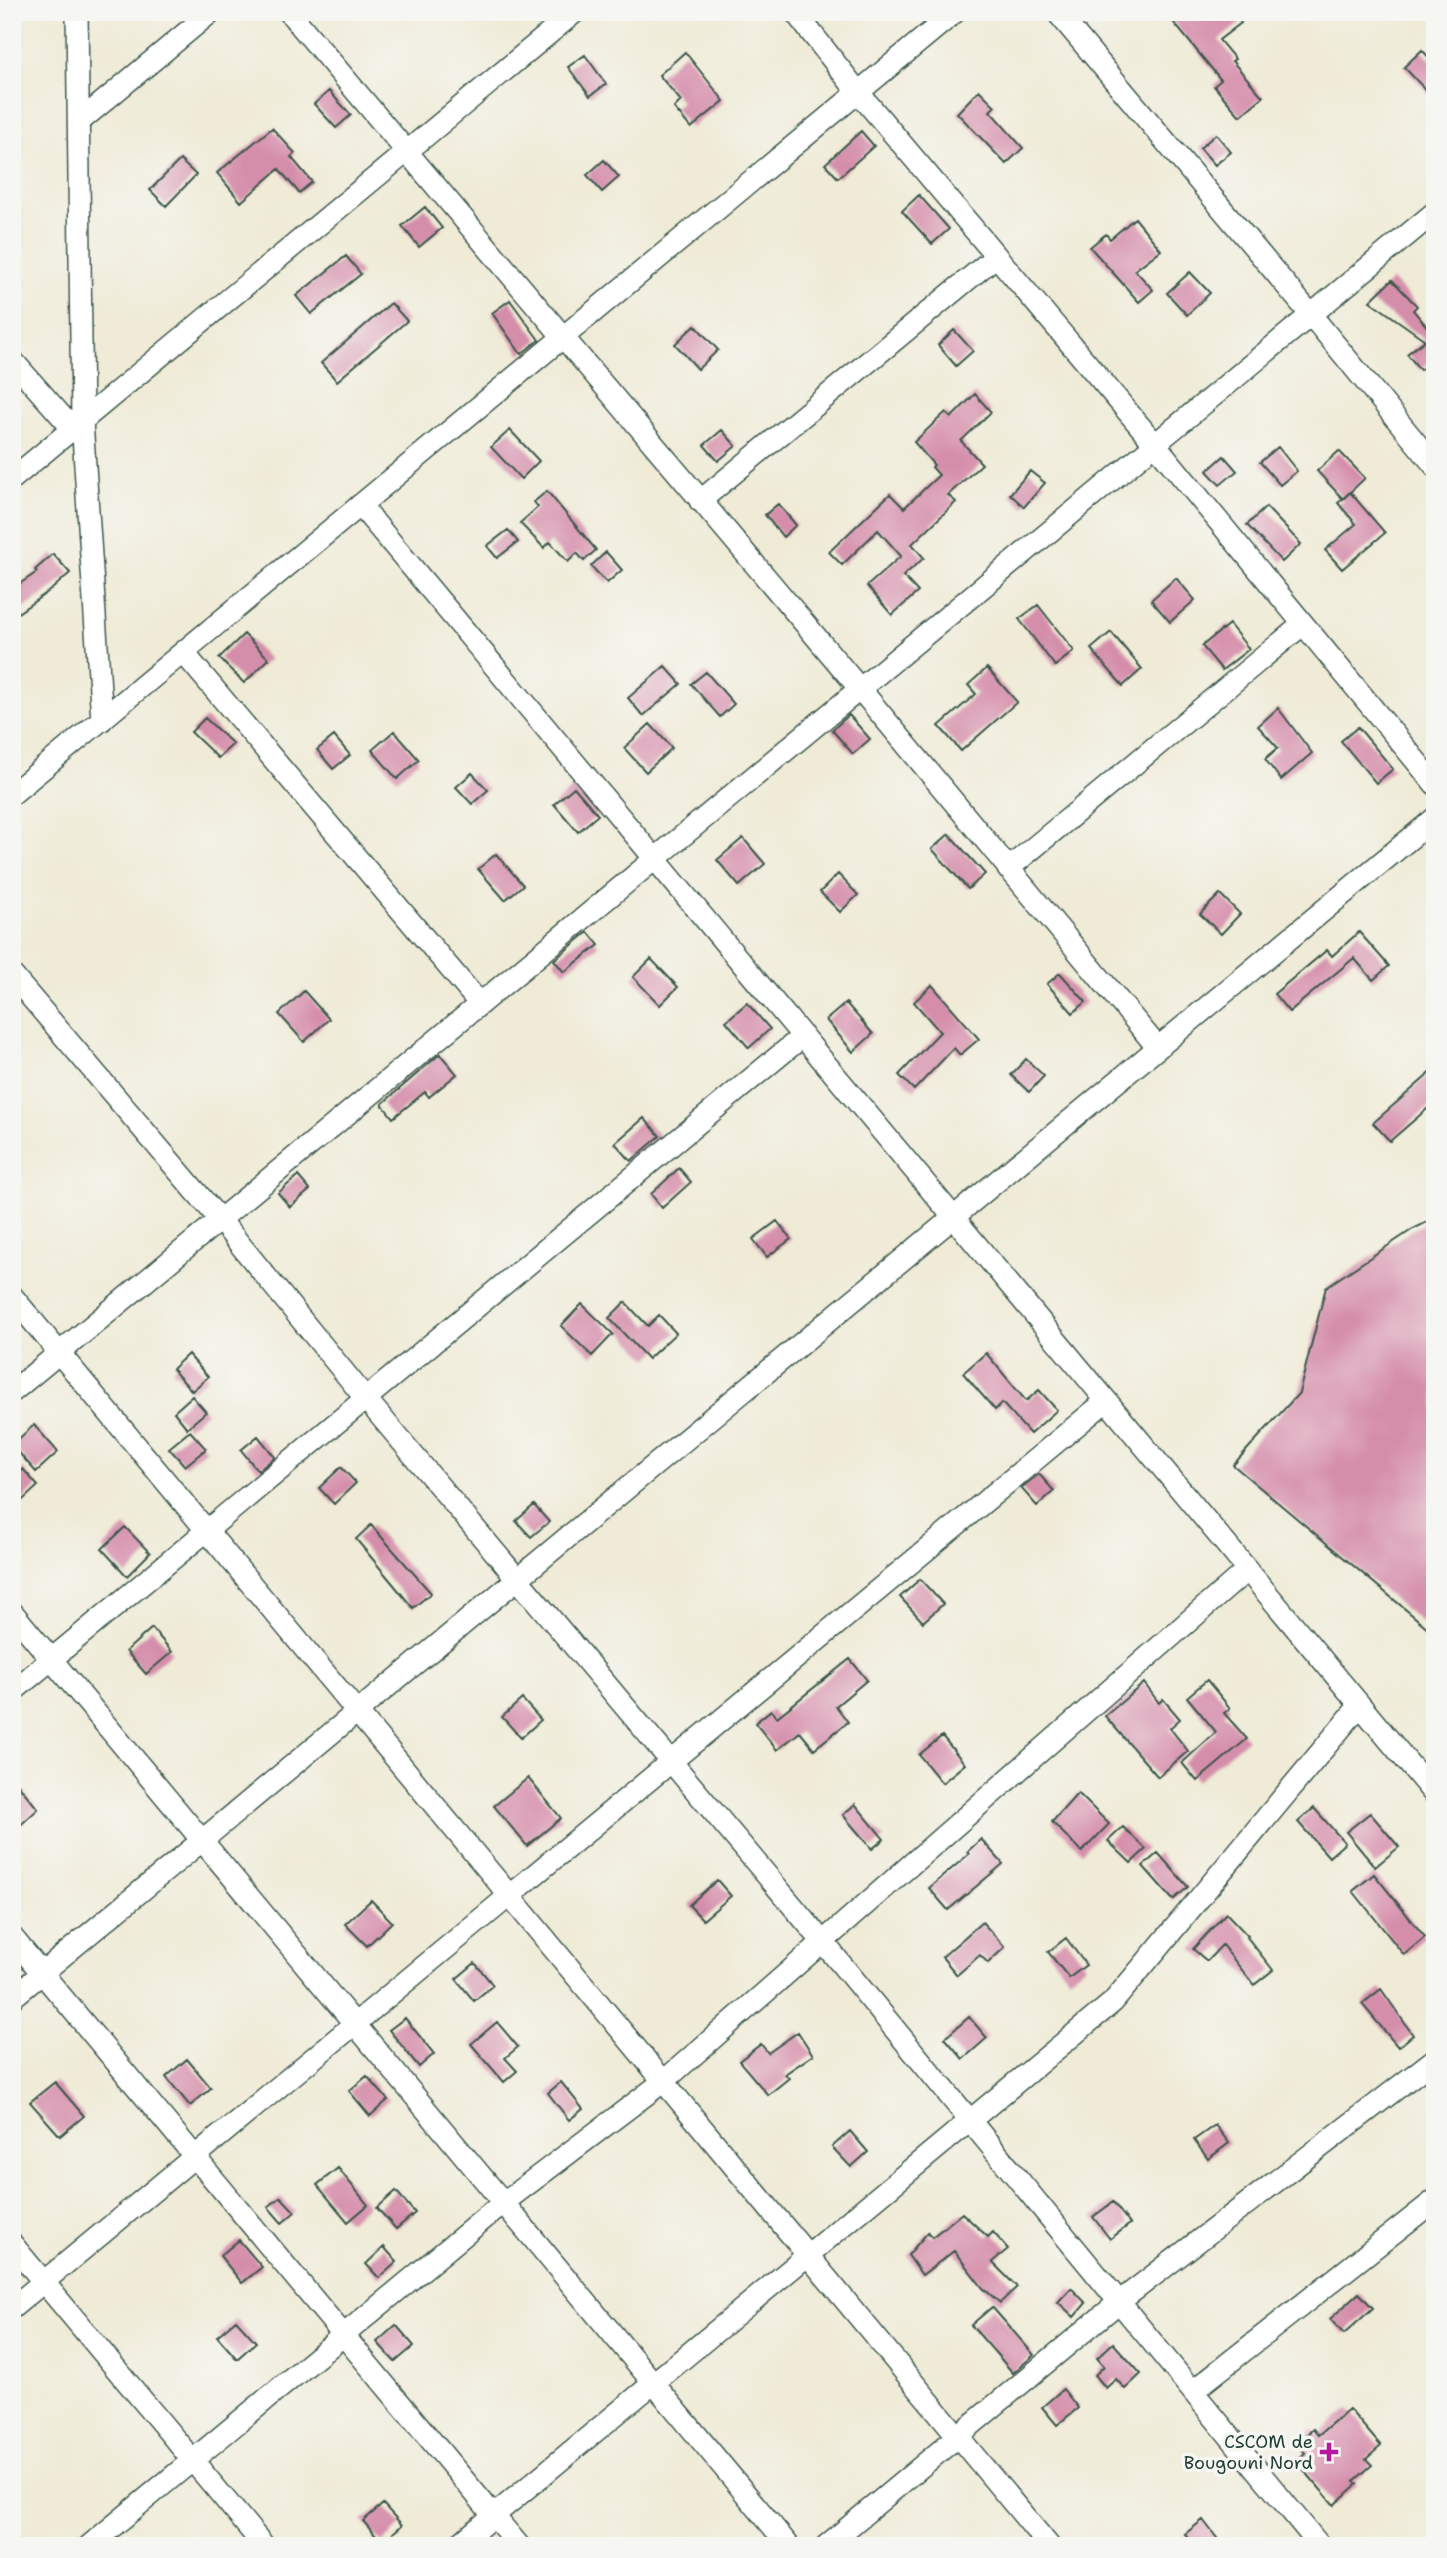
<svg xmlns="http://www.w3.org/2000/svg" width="1447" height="2558" viewBox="0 0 1447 2558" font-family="'Shantell Sans',sans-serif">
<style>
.building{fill:#d58eaa}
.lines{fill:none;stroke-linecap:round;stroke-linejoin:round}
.minor-casing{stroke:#3e574c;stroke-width:24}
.minor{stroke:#fff;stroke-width:21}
.poi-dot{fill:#b5179e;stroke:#f6f6f2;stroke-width:2.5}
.labels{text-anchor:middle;stroke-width:7;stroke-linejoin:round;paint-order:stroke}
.poi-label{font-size:18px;fill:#1f3d34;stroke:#f6f6f2;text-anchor:end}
</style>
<rect width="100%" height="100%" fill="#f6f6f2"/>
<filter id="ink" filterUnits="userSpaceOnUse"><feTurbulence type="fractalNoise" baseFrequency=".0143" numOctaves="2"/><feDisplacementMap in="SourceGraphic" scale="14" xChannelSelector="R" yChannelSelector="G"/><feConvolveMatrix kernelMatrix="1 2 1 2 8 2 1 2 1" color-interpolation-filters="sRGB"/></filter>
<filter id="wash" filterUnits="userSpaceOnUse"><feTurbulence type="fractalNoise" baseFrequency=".00686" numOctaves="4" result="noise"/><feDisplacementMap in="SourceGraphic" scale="28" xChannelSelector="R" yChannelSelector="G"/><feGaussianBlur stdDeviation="1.57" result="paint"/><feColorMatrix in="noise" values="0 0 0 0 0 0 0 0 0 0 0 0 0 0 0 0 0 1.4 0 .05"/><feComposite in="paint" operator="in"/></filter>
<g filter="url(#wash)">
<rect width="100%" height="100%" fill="#efebd7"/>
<g id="blocks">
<path class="building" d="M1165,12H1233L1241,23L1219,40L1235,59L1232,61L1263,97L1240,116L1214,86L1221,80Z
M1422,50L1435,64V100L1404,67Z
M685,52L724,101L691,128L674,108L681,101L659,75Z
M585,55L606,84L590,96L568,67Z
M979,90L995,106L990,111L1023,148L1006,164L957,113Z
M329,91L351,115L336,128L314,104Z
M272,128L295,153L291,157L312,182L299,193L279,169L241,202L217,173Z
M861,131L874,146L838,178L825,164Z
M1216,134L1231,152L1215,165L1200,148Z
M180,160L196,175L166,206L150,190Z
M604,160L619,177L602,192L587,175Z
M919,195L949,229L932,244L902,211Z
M425,207L442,228L419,247L402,226Z
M1135,218L1161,250L1135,270L1153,290L1139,302L1090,247L1106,234L1110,239Z
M346,256L361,274L311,314L296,296Z
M1190,272L1210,293L1187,315L1167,293Z
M1392,280L1417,306L1413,310L1432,333L1435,331V358L1420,370L1407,354L1425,340L1370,301Z
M510,300L539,340L521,354L492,313Z
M391,303L407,321L337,381L321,363Z
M695,325L718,350L698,369L675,344Z
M954,330L973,351L956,366L938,345Z
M975,394L991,412L961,441L982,464L948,495L956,502L912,544L924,558L903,576L918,592L892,615L867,586L901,556L878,530L842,565L829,552L890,494L904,508L939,475L932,467L934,465L914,442L946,412L951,418Z
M510,430L539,461L521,479L491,447Z
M722,430L736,446L718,461L704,445Z
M1278,447L1297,471L1280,485L1260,462Z
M1339,451L1365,478L1343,499L1317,471Z
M1224,456L1237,471L1220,485L1207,471Z
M1030,471L1045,483L1024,507L1010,494Z
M547,491L596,550L584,561L577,553L568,562L550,542L544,548L520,523L538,507L534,502Z
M1350,492L1385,533L1342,569L1325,550L1356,524L1338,503Z
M778,504L796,525L783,537L765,515Z
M1266,507L1301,544L1282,562L1247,525Z
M508,530L518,542L497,558L487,546Z
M606,552L622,570L607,583L591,566Z
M53,554L70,573L52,589L12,617V589L37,572L35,570Z
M1176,578L1195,600L1170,622L1151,600Z
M1038,605L1074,651L1055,666L1019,619Z
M1229,624L1249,649L1222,670L1202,646Z
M1111,632L1142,669L1123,686L1091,649Z
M244,634L269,659L244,683L219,658Z
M665,666L681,684L643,716L628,698Z
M987,668L1017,702L961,751L939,726L976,694L968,685Z
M706,672L734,704L720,717L691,684Z
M1278,708L1312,753L1281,780L1265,759L1278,748L1258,726Z
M849,715L870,739L853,754L832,730Z
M205,718L233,744L218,758L191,732Z
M650,724L672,748L646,772L624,748Z
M1358,727L1393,769L1376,783L1341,741Z
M394,731L419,760L397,779L372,750Z
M334,736L350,755L333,769L317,750Z
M472,773L488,790L472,804L456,787Z
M574,787L598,815L578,832L554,804Z
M949,834L985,874L968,889L932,849Z
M743,838L765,864L739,886L717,860Z
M496,854L523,885L505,900L478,869Z
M838,874L858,895L840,912L820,892Z
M1220,894L1240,914L1221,934L1200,914Z
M588,932L599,945L564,972L554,960Z
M1359,932L1389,966L1373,980L1354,958L1289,1012L1274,994L1327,950L1332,956Z
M651,959L678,987L660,1005L633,977Z
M1060,973L1086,1002L1073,1013L1047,984Z
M932,985L979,1039L960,1055L954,1048L914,1090L899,1075L940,1032L914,1002Z
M304,991L329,1019L304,1042L279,1014Z
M747,1003L770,1029L749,1048L726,1021Z
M846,1003L873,1034L853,1052L826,1020Z
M440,1054L457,1074L429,1097L425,1092L393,1118L382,1104Z
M1026,1059L1044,1076L1029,1092L1011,1075Z
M1435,1069V1102L1390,1141L1373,1123Z
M644,1118L660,1136L631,1161L615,1143Z
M679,1168L691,1182L662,1208L651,1194Z
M298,1176L310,1190L290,1207L278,1193Z
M1435,1218V1634L1233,1465L1299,1393L1326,1287L1413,1229Z
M777,1221L791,1239L767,1257L753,1239Z
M625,1302L648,1326L659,1315L676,1333L648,1359L609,1318Z
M582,1304L613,1334L592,1356L561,1326Z
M986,1353L1026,1401L1039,1390L1057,1410L1030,1434L1002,1403L995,1410L963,1373Z
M188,1354L208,1377L192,1391L172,1369Z
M192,1396L206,1412L187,1428L174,1412Z
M34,1425L58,1452L36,1472L12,1445Z
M190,1431L206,1449L185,1466L169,1448Z
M258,1436L275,1457L258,1471L241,1450Z
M341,1467L356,1483L334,1504L319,1488Z
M23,1469L38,1486L12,1510V1476H17Z
M1039,1474L1054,1491L1037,1506L1021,1488Z
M534,1505L549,1522L531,1537L516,1521Z
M371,1525L431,1593L413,1608L356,1539Z
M125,1527L150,1553L127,1576L102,1549Z
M920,1579L943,1604L923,1622L900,1597Z
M152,1628L172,1652L146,1674L126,1651Z
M850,1659L867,1680L836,1706L848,1722L814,1749L800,1732L777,1750L755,1723L771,1710L777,1717Z
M1207,1680L1230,1708L1224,1713L1247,1739L1197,1781L1182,1763L1216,1732L1187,1697Z
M1144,1683L1159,1703L1163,1699L1180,1719L1170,1728L1188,1751L1158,1777L1105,1716Z
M522,1699L541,1720L521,1738L502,1717Z
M942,1736L965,1764L942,1783L919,1755Z
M12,1777L38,1809L12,1833Z
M528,1778L561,1818L527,1846L494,1806Z
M1078,1793L1109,1824L1082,1852L1052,1822Z
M855,1804L884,1839L872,1849L843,1815Z
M1314,1808L1345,1843L1329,1857L1298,1822Z
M1370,1813L1399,1847L1375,1867L1346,1832Z
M1123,1827L1146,1849L1131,1863L1108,1841Z
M981,1839L1003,1864L948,1910L929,1888L969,1854L967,1852Z
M1158,1853L1188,1887L1173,1900L1143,1866Z
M1374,1874L1425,1937L1404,1955L1353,1891Z
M717,1880L731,1896L703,1920L689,1905Z
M371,1900L392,1922L367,1946L345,1924Z
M1226,1913L1248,1936L1247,1937L1273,1970L1254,1985L1222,1945L1207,1961L1193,1949Z
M982,1922L1005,1947L988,1963L980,1955L957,1975L942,1957Z
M1066,1938L1086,1965L1069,1978L1048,1952Z
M475,1963L493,1985L474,2001L456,1979Z
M1381,1989L1413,2035L1398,2047L1362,2004Z
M969,2017L987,2038L963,2059L945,2038Z
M405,2018L434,2054L419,2067L389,2030Z
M497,2022L518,2047L505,2058L517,2071L504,2082L471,2044Z
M798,2032L813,2055L785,2074L789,2078L768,2095L739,2061L761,2044L768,2053Z
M187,2059L211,2088L190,2106L166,2077Z
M367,2076L388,2100L370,2116L349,2091Z
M55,2082L84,2116L60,2136L30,2102Z
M561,2082L583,2109L569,2120L548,2093Z
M1215,2125L1229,2143L1208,2159L1194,2140Z
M850,2131L868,2152L851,2167L832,2147Z
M338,2168L368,2205L348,2222L317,2185Z
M396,2191L415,2213L396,2229L377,2208Z
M281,2197L295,2212L282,2223L268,2207Z
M1113,2202L1130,2224L1110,2239L1093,2217Z
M962,2213L988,2237L993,2232L1008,2249L992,2262L1017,2287L1000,2303L983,2288L954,2251L922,2275L908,2255L928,2232L932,2237Z
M239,2240L262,2267L242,2283L220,2256Z
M384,2247L397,2262L379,2278L366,2264Z
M1071,2288L1086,2303L1074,2317L1058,2302Z
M1359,2293L1373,2308L1344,2334L1330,2319Z
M992,2307L1034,2355L1013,2373L971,2325Z
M236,2320L256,2342L237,2359L217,2336Z
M396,2325L414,2346L395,2362L377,2342Z
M1113,2343L1141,2374L1125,2389L1116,2379L1106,2388L1095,2375L1104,2366L1097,2358Z
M1063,2389L1078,2408L1057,2425L1042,2407Z
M1349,2409L1381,2446L1366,2459L1372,2465L1354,2481L1357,2484L1334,2505L1296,2461L1305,2453L1297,2443L1313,2429L1318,2435Z
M383,2504L402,2525L382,2543L363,2521Z
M1203,2520L1223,2546H1194L1185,2534Z"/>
</g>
</g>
<g filter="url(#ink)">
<use href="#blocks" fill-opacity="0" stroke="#3e574c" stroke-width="2"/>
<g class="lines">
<defs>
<path id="minor" d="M77,12L82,421L102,720
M289,12L860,689L1158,1048
M795,12L858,92L1155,444L1435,784
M1057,12L1311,315L1435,466
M79,122L211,12
M12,360L73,429
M12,479L575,12
M700,501L995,257
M360,505C721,933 1077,1365 1435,1795
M183,652L480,1004
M12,794L955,12
M1008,869L1302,625
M12,975L220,1220L366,1399L823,1942L1320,2546
M12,1296L1049,2546
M12,1392L1435,212
M12,1612L789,2546
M12,1692L803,1036
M12,1937L519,2546
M12,1998L1435,818
M12,2244L264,2546
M12,2308L1106,1401
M1193,2391L1435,2200
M89,2546L503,2203L664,2081L1247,1570
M457,2546L1113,2002L1360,1705
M826,2546L1119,2302L1435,2059"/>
</defs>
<use href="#minor" class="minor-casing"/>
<use href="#minor" class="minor"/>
</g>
</g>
<path class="poi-dot" d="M1325.5 2441.5h7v7h7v7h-7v7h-7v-7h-7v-7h7z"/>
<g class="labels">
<g class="poi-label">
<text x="1313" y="2448">CSCOM de<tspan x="1313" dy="21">Bougouni Nord</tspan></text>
</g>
</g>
<rect width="1447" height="2558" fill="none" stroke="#f6f6f2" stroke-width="42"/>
</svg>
